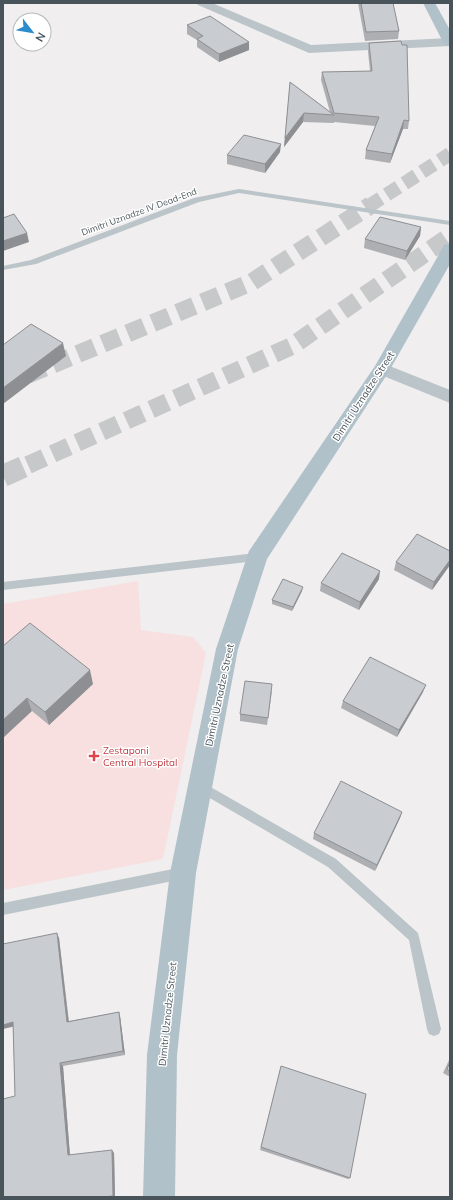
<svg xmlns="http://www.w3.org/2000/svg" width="453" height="1200" viewBox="0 0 453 1200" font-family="Mulish,sans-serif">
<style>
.medical{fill:#f8e0e1}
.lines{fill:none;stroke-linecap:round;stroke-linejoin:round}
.highway-tunnel-far2{stroke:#c6c8c9;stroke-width:14;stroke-dasharray:14 7;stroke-linecap:butt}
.highway-tunnel-far1{stroke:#c6c8c9;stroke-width:18;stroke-dasharray:18 9;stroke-linecap:butt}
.highway-tunnel{stroke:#c6c8c9;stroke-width:22;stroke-dasharray:22 11;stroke-linecap:butt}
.lane{fill:#bac4c9;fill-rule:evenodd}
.street{fill:#bac4c9;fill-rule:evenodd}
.primary{fill:#b0c1ca;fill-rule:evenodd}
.wall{fill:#adafb3}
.shaded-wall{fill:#8d8f92}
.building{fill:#c9ccd0;stroke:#8d8f92}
.health-dot{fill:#e0444e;stroke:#fff;stroke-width:1.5}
.labels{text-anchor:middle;stroke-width:3;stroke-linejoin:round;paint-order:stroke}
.far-street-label{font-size:9px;fill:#485459;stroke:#fff}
.street-label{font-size:10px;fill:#485459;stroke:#fff}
.health-label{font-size:10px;fill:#be3a42;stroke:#fff;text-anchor:start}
</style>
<rect width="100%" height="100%" fill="#f0eeee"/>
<path class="medical" d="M138,581L141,630L193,637L206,653L163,859L3,890V604Z"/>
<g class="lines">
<path class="highway-tunnel-far2" d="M369,206L450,154"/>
<path class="highway-tunnel-far1" d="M3,385L252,282L371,205
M28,465L292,346L450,236"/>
<path class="highway-tunnel" d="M3,476L30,464"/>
<path class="lane" d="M239,189L450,221V225L239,193L199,202L36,264L3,270V266L31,260L194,198Z
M257,553L262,557L257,561L3,590V582Z
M200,781L336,859L418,933L441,1029L439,1034L434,1036L429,1034L427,1029L409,940L328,867L196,790L194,786L196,782Z
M183,867L187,869L189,873L187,877L183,879L3,915V903Z"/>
<path class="street" d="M196,3H212L311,45L450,38V46L309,53L198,5Z
M382,363L450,390V403L376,373L374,369L376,365Z"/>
<path class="primary" d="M423,3H435L450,30V46L445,45L443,42Z
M450,244V264L388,373L267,559L238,649L196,873L177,1055L175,1197H143L147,1055L170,873L216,649L249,551L375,366L442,249L444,245Z"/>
</g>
<path class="wall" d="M358,3H393L399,31L398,39L365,41Z
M187,25L249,50L219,62L197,47V40L187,34Z
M369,43L409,121L408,129H403L390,163L365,159L366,150L375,126L334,122V123L303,122L284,147L290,82L330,112L321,80L322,72L370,71L368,52Z
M280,152L265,173L227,164V155Z
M421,227L420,236L405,260L364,248L365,239Z
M450,551V565L432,590L394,570L396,562Z
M379,579L359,610L320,591L321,583Z
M302,591L292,611L272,604V600Z
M3,646L93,684L49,725L32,711Z
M272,691L267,725L240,721V714Z
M423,692L397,737L341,708L343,701Z
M402,812L400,818L375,871L313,839L314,833Z
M59,938L69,1021L119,1012L120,1016L125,1055L63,1066L70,1155L114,1153L115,1197H3L15,1096L13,1027Z
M450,1058V1077L443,1073Z
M281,1066L350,1178L348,1179L260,1150Z"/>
<path class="shaded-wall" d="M249,42V50L219,62V54Z
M304,113L303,122L284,147L285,138Z
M404,120L403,129L390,163L392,154Z
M281,144L280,152L265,173V164Z
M421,227L420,236L405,260L407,251Z
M27,233L29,242L3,251V241Z
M63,343L66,356L3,404V388Z
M450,560V565L432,590L434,582Z
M380,571L379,579L359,610L360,602Z
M303,587L302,591L292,611L293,607Z
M90,670L93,684L49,725L45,712Z
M426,685L423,692L397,737L399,730Z
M27,698L32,711L3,738V720Z
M402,812L400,818L375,871L377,865Z
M57,933L59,938L69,1026L67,1022Z
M119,1012L120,1016L125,1055L123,1051Z
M13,1022L16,1026L3,1029V1025Z
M60,1063L63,1066L70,1157L68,1155Z
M112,1150L114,1153L115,1197L113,1196Z"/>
<path class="building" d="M361,3H393L399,31L366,32Z
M210,16L249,42L219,54L197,39L203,36L187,25Z
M401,41L402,45H407L409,121L404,120L392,154L366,150L379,117L334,113L322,72L372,71L369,43Z
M290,82L334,115L304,113L285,138Z
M244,135L281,144L265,164L227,155Z
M14,214L27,233L3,241V218Z
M380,217L421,227L407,251L365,239Z
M31,324L63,343L3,388V345Z
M417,534L450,551V560L434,582L396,562Z
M342,553L380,571L360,602L321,583Z
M283,579L303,587L293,607L272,600Z
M30,623L90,670L45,712L27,698L3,720V646Z
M370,657L426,685L399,730L343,701Z
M245,681L272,684L268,718L240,714Z
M341,781L402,812L377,865L314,833Z
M57,933L67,1022L119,1012L123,1051L60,1063L68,1155L112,1150L113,1196L102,1197H3V1099L15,1096L13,1022L3,1025V944Z
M450,1062V1072L447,1069Z
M281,1066L366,1094L350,1178L261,1147Z"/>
<path class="health-dot" d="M92 750h4v4h4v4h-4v4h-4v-4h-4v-4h4z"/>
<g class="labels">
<g class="far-street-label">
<text transform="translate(139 212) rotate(-20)" y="3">Dimitri Uznadze IV Dead-End</text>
</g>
<g class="street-label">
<text transform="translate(363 396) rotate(-57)" y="4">Dimitri Uznadze Street</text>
<text transform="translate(219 695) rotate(-78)" y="4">Dimitri Uznadze Street</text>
<text transform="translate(167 1014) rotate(-84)" y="4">Dimitri Uznadze Street</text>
</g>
<g class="health-label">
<text x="103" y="754">Zestaponi<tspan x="103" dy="12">Central Hospital</tspan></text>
</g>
</g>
<rect width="453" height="1200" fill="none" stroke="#485459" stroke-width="8"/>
<g transform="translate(32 32) rotate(121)"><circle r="19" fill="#ffffff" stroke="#b6bbbd"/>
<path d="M0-3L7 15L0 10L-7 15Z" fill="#2a8bcd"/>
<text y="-6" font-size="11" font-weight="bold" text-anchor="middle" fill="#485459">N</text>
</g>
</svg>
